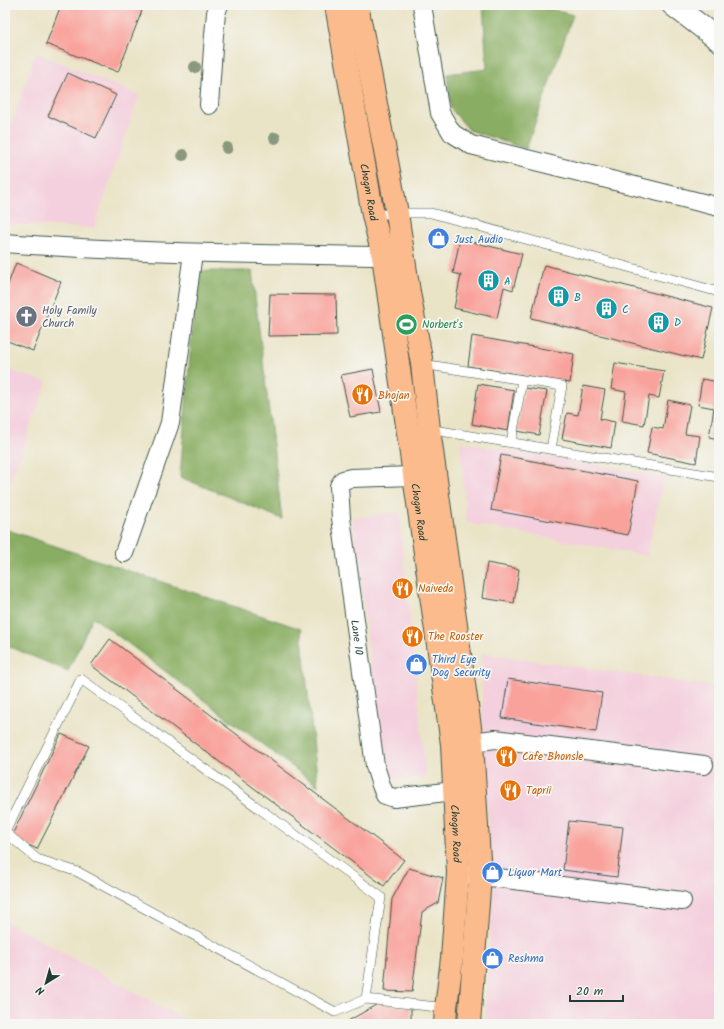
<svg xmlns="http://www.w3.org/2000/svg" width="724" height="1029" viewBox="0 0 724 1029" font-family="Kalam,sans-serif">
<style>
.built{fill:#f4cfdd}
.forest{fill:#89ad62;stroke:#54754b}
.building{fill:#f9a29b}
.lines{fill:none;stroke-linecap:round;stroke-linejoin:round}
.service-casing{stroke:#3d564a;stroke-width:10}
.minor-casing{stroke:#3d564a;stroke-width:20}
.tertiary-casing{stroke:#3d564a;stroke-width:24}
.primary-casing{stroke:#3d564a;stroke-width:24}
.trunk-casing{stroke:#3d564a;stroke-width:24}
.service{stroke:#fff;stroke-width:9}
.minor{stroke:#fff;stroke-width:18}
.tertiary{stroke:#fff;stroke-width:22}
.primary{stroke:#fbbb8d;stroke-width:22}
.trunk{stroke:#fbbb8d;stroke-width:22}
.tree{fill:#8a987d}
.labels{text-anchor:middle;stroke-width:3.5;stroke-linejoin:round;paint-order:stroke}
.street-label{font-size:11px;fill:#1f3d34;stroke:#f6f6f2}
.shop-label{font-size:11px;fill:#366cbe;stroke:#f6f6f2;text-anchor:start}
.culture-label{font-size:11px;fill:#0d838f;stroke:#f6f6f2;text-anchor:start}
.worship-label{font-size:11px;fill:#5b616d;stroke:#f6f6f2;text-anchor:start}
.leisure-label{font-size:11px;fill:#27864d;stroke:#f6f6f2;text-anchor:start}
.food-label{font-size:11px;fill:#c56008;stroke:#f6f6f2;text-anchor:start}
</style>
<rect width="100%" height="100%" fill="#f6f6f2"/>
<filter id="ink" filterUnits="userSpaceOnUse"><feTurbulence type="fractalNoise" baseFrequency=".025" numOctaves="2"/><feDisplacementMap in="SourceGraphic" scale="8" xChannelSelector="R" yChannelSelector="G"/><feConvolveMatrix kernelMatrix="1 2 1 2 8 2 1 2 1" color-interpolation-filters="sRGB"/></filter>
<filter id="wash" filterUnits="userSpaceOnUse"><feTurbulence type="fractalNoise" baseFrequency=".012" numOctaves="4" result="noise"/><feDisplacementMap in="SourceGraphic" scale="16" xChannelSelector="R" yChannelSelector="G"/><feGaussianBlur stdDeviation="0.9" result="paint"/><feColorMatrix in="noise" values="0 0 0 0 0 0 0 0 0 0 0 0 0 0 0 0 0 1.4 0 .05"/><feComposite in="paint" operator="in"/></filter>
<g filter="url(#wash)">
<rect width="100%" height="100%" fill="#eae4c7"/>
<path class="built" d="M36,53L139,95L94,228L5,224V142Z
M5,369L47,382L5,495Z
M460,442L664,477L647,556L467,523Z
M399,512L426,777L386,780L352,518Z
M482,653L719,687V1024H485L493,889L483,747Z
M5,921L192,1024H5Z"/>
<path class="forest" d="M483,5H536L573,15L526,149L469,130L451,109L447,74L487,69Z
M197,271H252L282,519L180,477Z
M5,529L301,629L318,786L93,617L68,671L5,645Z"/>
<g id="blocks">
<path class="building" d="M61,5H127L142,11L118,72L46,44Z
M68,73L116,95L96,138L48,116Z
M460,239L522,254L513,290L504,287L497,318L454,308L461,275L453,273Z
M16,263L61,282L33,351L5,340V292Z
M544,265L713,308L701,360L531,318Z
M270,294L336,295L337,335L268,336Z
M472,336L574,354L570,383L468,366Z
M615,363L664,371L659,398L649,396L644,425L622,421L626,392L611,389Z
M373,369L381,412L350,417L341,375Z
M702,379L719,382V439L709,437L714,408L698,405Z
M478,384L514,390L508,431L472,424Z
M583,386L605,390L600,419L615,422L611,448L562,439L567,413L578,415Z
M524,388L547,391L539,435L517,431Z
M668,400L690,405L685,434L700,436L696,463L647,453L652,427L663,429Z
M501,455L638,481L628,535L491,510Z
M487,563L519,569L514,603L482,598Z
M110,639L404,860L384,886L91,665Z
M508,679L602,693L596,732L502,718Z
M61,734L89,746L37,849L11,837Z
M569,821L623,827L617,877L563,870Z
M409,868L443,878L438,903L422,912L412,992L384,991L392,899Z
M381,1002L411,1008V1024H343Z"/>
</g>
</g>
<g filter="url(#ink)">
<use href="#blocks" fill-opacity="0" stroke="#3d564a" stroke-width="1"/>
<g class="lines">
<defs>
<path id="service" d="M373,215L397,213H431L719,292
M422,364L435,366L562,386L551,449
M428,429L719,477
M511,443L522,380
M81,679L381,897L366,999L335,1012L78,872L37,859L5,832Z
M366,999L446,1008"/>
<g id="minor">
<path d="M422,5L440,113L452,133L471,145L719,207"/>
<path d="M209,105L214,35L216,13L219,5"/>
<path d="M5,243C131,253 257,254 383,256"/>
<path id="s1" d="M414,476L351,478L343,480L339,486L341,518L375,766L381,785L385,795L394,798L454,791"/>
<path d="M124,553L170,423L193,253"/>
<path d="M458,744L495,739L704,765"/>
<path d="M466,874L682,901"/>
</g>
<path id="tertiary" d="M673,5L719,40"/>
<g id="primary">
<path id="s2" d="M336,5L373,215L383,256L452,744L458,873L452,958L446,1008L445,1024"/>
</g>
<path id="trunk" d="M357,5L397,213L409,292L422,364L429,429L472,742L480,876L469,1024"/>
</defs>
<use href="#service" class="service-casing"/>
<use href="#minor" class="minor-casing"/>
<use href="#tertiary" class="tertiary-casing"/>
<use href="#primary" class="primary-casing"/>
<use href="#trunk" class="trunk-casing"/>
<use href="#service" class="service"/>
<use href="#minor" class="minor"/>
<use href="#tertiary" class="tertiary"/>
<use href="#primary" class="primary"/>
<use href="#trunk" class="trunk"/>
</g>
<g class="tree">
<circle cx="195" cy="67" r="6"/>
<circle cx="275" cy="138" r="6"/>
<circle cx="227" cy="148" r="6"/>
<circle cx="183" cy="155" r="6"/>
</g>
</g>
<defs>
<symbol id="shop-disc" viewBox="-11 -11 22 22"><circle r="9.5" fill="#3f7fe0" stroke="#f6f6f2"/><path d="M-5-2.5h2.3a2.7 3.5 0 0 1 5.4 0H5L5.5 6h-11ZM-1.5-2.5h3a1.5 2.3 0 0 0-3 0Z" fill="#fff"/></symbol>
<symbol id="building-disc" viewBox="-11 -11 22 22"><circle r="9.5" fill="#0f9aa8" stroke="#f6f6f2"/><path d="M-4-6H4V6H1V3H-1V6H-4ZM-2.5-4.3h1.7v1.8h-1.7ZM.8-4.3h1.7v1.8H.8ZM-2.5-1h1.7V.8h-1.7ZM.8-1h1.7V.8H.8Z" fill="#fff"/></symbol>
<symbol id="church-disc" viewBox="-11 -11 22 22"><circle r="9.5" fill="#6b7280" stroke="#f6f6f2"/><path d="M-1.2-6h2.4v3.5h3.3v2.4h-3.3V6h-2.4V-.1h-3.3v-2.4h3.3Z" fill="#fff"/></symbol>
<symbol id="stadium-disc" viewBox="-11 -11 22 22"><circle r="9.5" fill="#2e9e5b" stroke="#f6f6f2"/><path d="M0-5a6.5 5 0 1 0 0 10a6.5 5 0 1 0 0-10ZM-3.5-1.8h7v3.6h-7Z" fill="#fff"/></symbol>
<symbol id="restaurant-disc" viewBox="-11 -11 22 22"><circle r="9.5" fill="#e8710a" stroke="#f6f6f2"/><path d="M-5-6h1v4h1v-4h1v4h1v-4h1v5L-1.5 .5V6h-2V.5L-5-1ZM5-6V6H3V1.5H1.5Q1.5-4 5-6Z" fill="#fff"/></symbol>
</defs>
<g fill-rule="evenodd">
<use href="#shop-disc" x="426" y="226" width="25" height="25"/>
<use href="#building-disc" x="476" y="268" width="25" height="25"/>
<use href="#building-disc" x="546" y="284" width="25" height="25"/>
<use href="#building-disc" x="594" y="296" width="25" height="25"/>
<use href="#church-disc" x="14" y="304" width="25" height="25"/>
<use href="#building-disc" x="646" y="310" width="25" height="25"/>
<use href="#stadium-disc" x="394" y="312" width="25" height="25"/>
<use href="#restaurant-disc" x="350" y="382" width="25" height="25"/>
<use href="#restaurant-disc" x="390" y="576" width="25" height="25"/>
<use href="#restaurant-disc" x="400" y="624" width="25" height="25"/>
<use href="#shop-disc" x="404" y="652" width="25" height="25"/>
<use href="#restaurant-disc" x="494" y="744" width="25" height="25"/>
<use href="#restaurant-disc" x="498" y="778" width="25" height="25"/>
<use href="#shop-disc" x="480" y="860" width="25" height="25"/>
<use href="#shop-disc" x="480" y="946" width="25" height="25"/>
</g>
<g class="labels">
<g class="street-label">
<text dy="4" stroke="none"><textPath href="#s2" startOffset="190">Chogm Road</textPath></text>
<text dy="4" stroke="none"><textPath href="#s2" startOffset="514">Chogm Road</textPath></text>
<text dy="4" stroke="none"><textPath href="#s1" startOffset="231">Lane 10</textPath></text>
<text dy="4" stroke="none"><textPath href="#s2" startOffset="838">Chogm Road</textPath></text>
</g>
<g class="shop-label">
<text x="454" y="243">Just Audio</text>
<text x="432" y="663">Third Eye<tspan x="432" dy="13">Dog Security</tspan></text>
<text x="508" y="876">Liquor Mart</text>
<text x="508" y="962">Reshma</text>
</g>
<g class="culture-label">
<text x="504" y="285">A</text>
<text x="574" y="301">B</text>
<text x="622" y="313">C</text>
<text x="674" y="326">D</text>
</g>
<g class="worship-label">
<text x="42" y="314">Holy Family<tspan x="42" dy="13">Church</tspan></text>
</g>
<g class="leisure-label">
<text x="422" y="328">Norbert's</text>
</g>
<g class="food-label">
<text x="378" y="399">Bhojan</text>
<text x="418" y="592">Naiveda</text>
<text x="428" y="640">The Rooster</text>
<text x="522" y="760">Cafe Bhonsle</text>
<text x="526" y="794">Taprii</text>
</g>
</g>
<rect width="724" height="1029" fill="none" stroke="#f6f6f2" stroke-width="20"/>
<g transform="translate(46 983) rotate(217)" stroke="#f6f6f2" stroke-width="3" paint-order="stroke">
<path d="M0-3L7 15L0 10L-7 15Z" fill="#1f3d34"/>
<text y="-6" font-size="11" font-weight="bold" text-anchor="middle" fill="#1f3d34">N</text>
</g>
<path d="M570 995v6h53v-6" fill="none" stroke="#1f3d34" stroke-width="2"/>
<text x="576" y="995" font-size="12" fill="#1f3d34" stroke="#f6f6f2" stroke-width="3" paint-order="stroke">20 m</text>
</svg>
